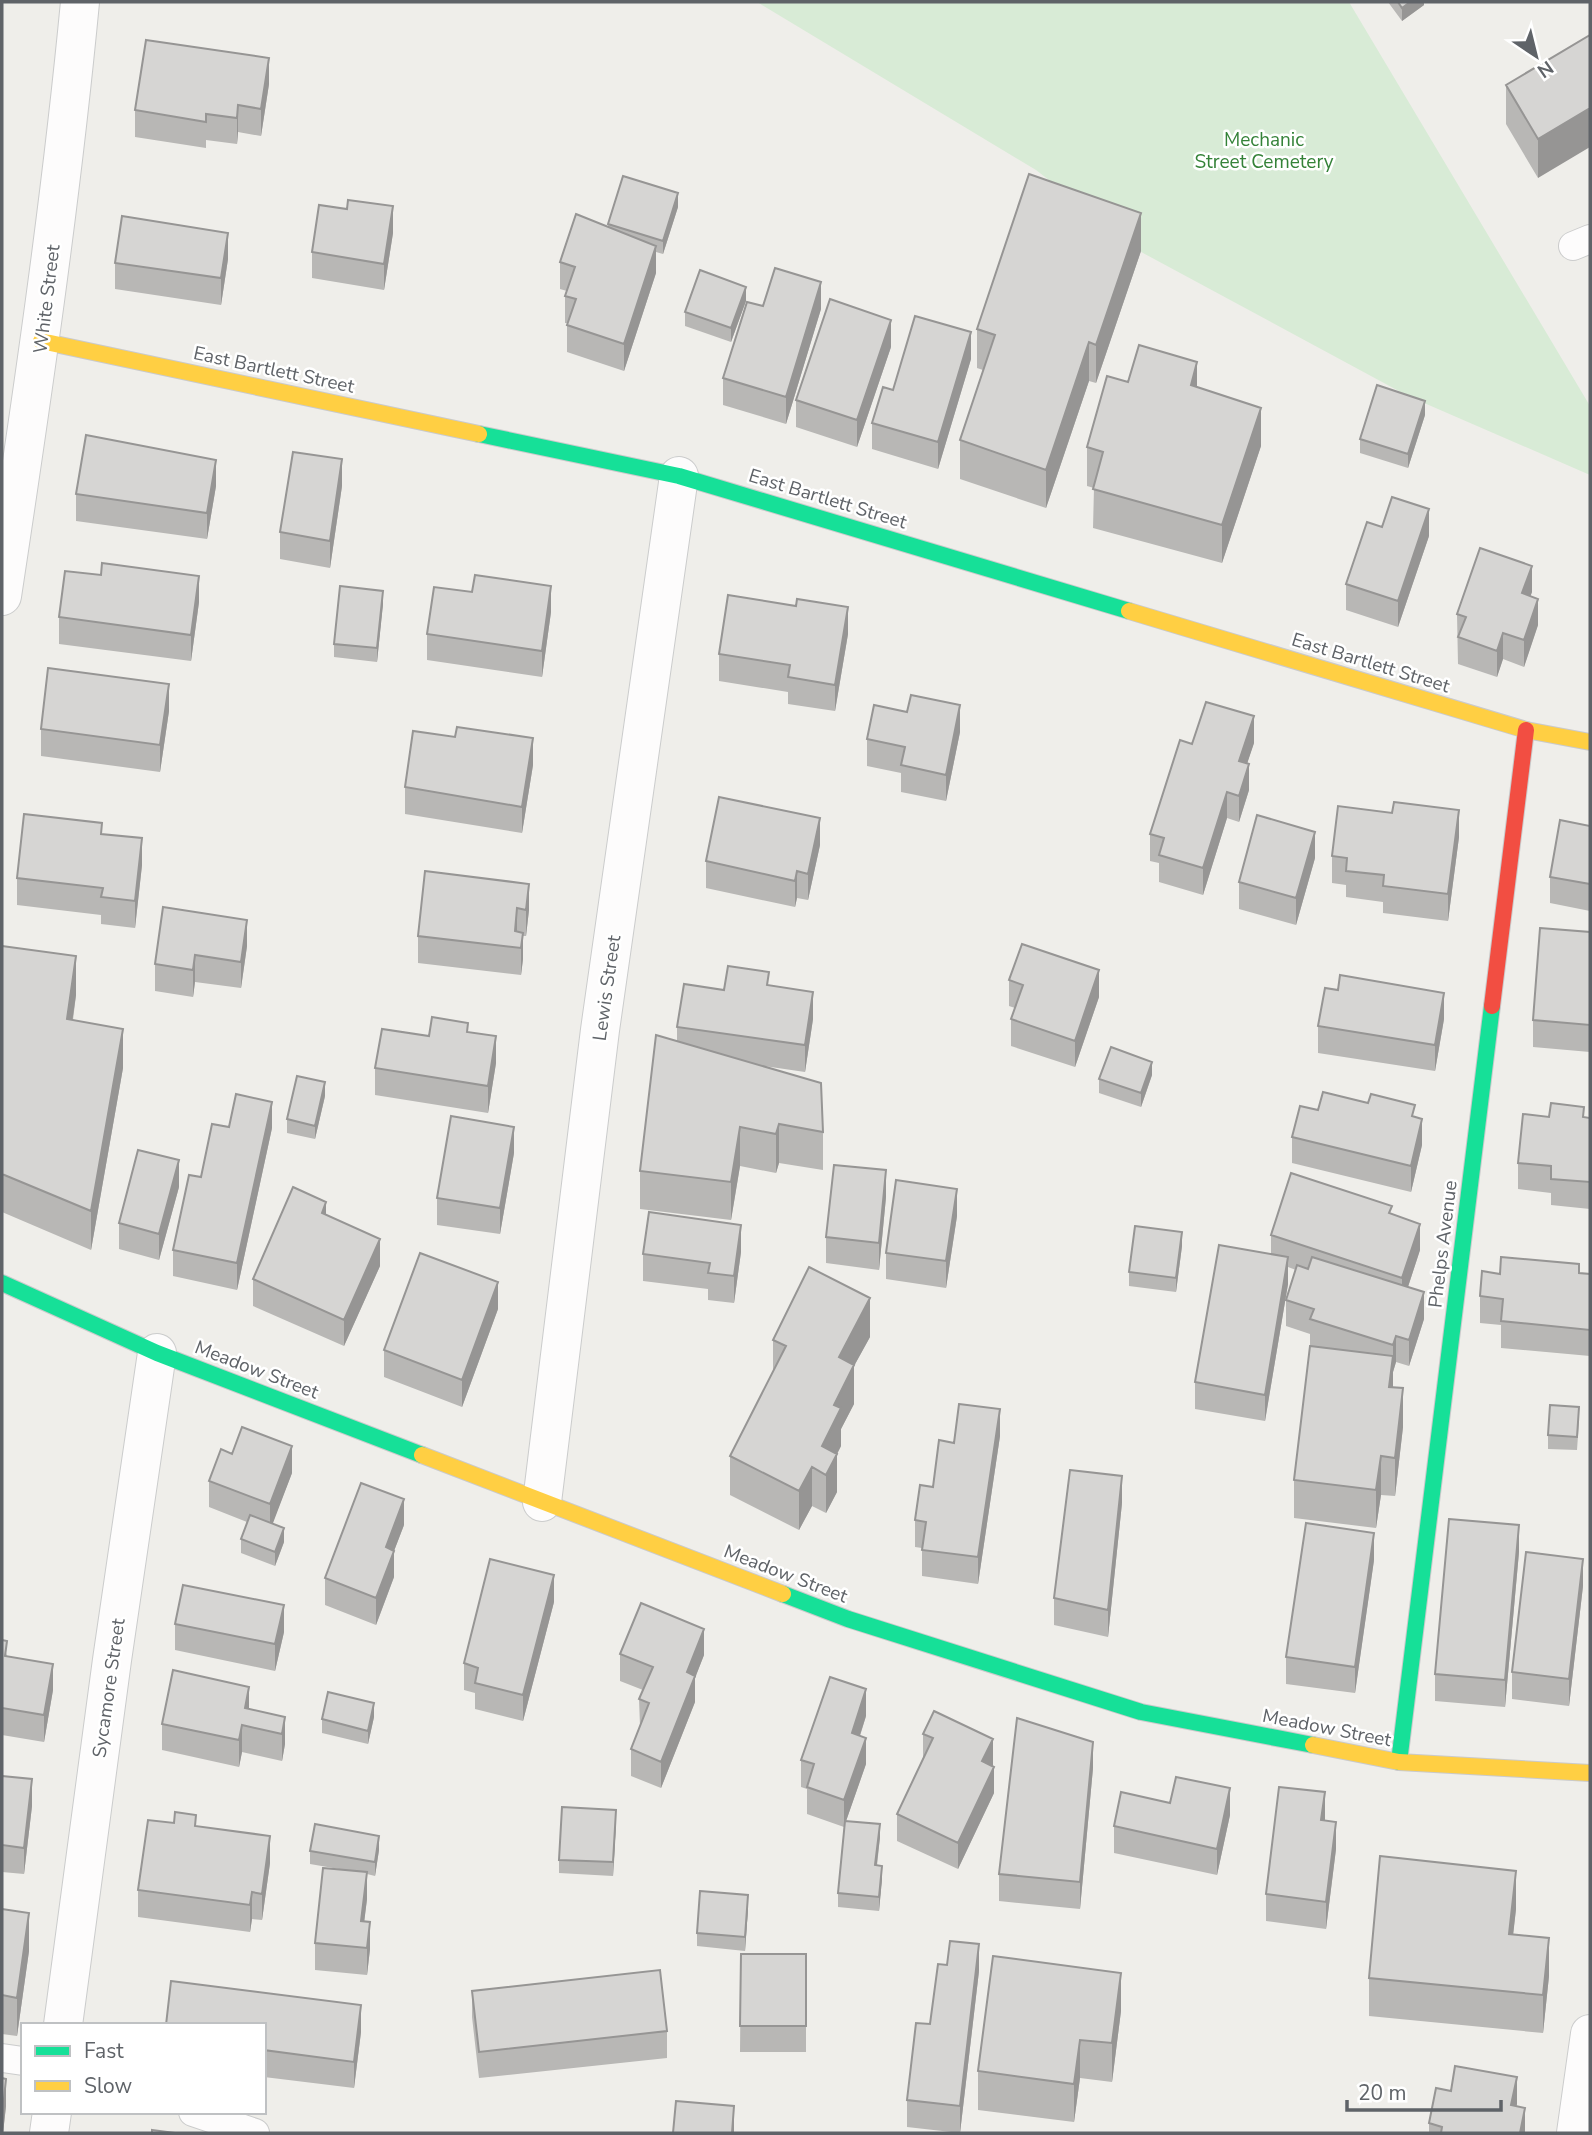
<svg xmlns="http://www.w3.org/2000/svg" width="1592" height="2135" viewBox="0 0 1592 2135" font-family="'Nunito Sans',sans-serif">
<style>
.green{fill:#d8ebd6}
.lines{fill:none;stroke-linecap:round;stroke-linejoin:round}
.lane-casing{stroke:#cbcccc;stroke-width:30}
.street-casing{stroke:#cbcccc;stroke-width:40}
.fast-casing{stroke:#cacacb;stroke-width:18}
.slow-casing{stroke:#cacacb;stroke-width:18}
.jam-casing{stroke:#cacacb;stroke-width:18}
.lane{stroke:#fdfcfc;stroke-width:28}
.street{stroke:#fdfcfc;stroke-width:38}
.fast{stroke:#16e098;stroke-width:16}
.slow{stroke:#ffcf43;stroke-width:16}
.jam{stroke:#f24e42;stroke-width:16}
.wall{fill:#b8b7b5}
.shaded-wall{fill:#969594}
.building{fill:#d6d5d3;stroke:#969594;stroke-width:2}
.labels{text-anchor:middle;stroke-width:5;stroke-linejoin:round;paint-order:stroke}
.park-label{font-size:19px;fill:#348238;stroke:#fff}
.street-label{font-size:19px;fill:#5f6368;stroke:#fff}
</style>
<rect width="100%" height="100%" fill="#efeeea"/>
<path class="green" d="M757,2H1349L1590,406V475L1408,396L1143,253L1036,170Z"/>
<g class="lines">
<defs>
<path id="lane" d="M1573,246L1590,239
M2,2058L23,2061
M193,2112L255,2133"/>
<path id="street" d="M2,596C32,398 61,201 80,2
M542,1502L600,1030L679,476
M63,2025L112,1660L157,1353
M49,2133L52,2112
M1576,2133L1590,2034"/>
<path id="fast" d="M479,434L679,476L1129,611
M2,1283L157,1353L422,1455
M783,1594L848,1619L1141,1712L1313,1745
M1399,1762L1492,1006"/>
<path id="slow" d="M41,341L479,434
M1129,611L1526,730L1590,742
M422,1455L783,1594
M1313,1745L1399,1762L1590,1773"/>
<path id="jam" d="M1492,1006L1526,730"/>
</defs>
<use href="#lane" class="lane-casing"/>
<use href="#street" class="street-casing"/>
<use href="#fast" class="fast-casing"/>
<use href="#slow" class="slow-casing"/>
<use href="#jam" class="jam-casing"/>
<use href="#lane" class="lane"/>
<use href="#street" class="street"/>
<use href="#fast" class="fast"/>
<use href="#slow" class="slow"/>
<use href="#jam" class="jam"/>
</g>
<path class="wall" d="M1388,2H1424V5L1402,21Z
M1590,35L1538,178L1506,124V85Z
M269,84L261,136L238,132L237,144L206,140V148L135,137V110Z
M678,207L663,254L656,252V273L624,371L567,352V323H565V296L567,291L560,289V262L608,227V224Z
M393,233L384,290L312,278V252Z
M1141,251L1096,383L1089,381L1046,508L960,479V440L983,370L977,368V329Z
M228,259L221,305L115,289V263Z
M746,301L731,342L685,326V312Z
M763,306L821,309L786,424L723,405V378Z
M891,347L857,447L796,427V400Z
M971,359L938,469L872,449V423L893,390Z
M1128,382L1197,387L1261,446L1222,563L1093,528L1094,488L1087,486V447Z
M1425,415L1408,468L1360,453V439Z
M216,486L207,539L76,521V494Z
M342,486L330,568L280,559V532Z
M1429,536L1398,627L1346,610V584Z
M101,575L199,602L191,661L59,644V617Z
M472,592L551,612L542,677L427,660V634Z
M1532,592L1530,596L1538,625L1524,667L1503,659L1497,677L1458,664L1457,614Z
M383,604L377,662L334,657V644Z
M796,606L848,634L835,711L788,704V692L719,681V654Z
M169,711L160,772L41,756V729Z
M907,712L960,732L946,801L901,792V773L867,766V739Z
M455,737L533,765L522,833L405,814V787Z
M1254,743L1247,763L1249,790L1239,822L1227,818L1203,895L1159,882V863L1150,861V834L1192,744Z
M1590,826V911L1550,903V877Z
M102,834L142,865L135,928L101,924V915L17,905V878Z
M1459,837L1448,921L1383,913V902L1346,897V885L1332,883V856Z
M820,845L808,900L797,898L795,907L706,888V861Z
M1315,858L1296,925L1239,909V882Z
M425,871L529,910L526,936H523V959L521,975L418,963V936Z
M163,907L247,946L241,988L195,982L193,997L155,991V964Z
M1590,932V1052L1533,1047V1020Z
M2,946L76,995L73,1020L123,1068L91,1250L2,1212Z
M1009,980L1099,997L1075,1067L1011,1046V1019L1015,1008L1009,1006Z
M769,985L813,1019L805,1072L764,1066L823,1132V1170L779,1163L776,1173L740,1166L731,1220L640,1209V1171L677,1041V1027L724,990Z
M1444,1019L1435,1071L1318,1053V1026Z
M468,1032L496,1063L488,1113L375,1095V1068L429,1036Z
M1152,1075L1141,1107L1099,1093V1079Z
M325,1096L315,1139L287,1133V1119Z
M1318,1110L1415,1117L1422,1145L1411,1192L1292,1163V1137Z
M1549,1117L1590,1118V1209L1551,1205V1193L1518,1189V1163Z
M272,1128L237,1290L173,1276V1250L201,1177Z
M514,1153L500,1234L437,1225V1198Z
M179,1187L159,1260L119,1249V1223Z
M886,1197L879,1270L826,1263V1237Z
M1392,1214L1420,1250L1408,1287L1424,1319L1409,1366L1396,1362L1393,1372V1387L1403,1427L1395,1496L1381,1495L1376,1528L1294,1518V1480L1310,1346V1334L1286,1326V1300L1296,1270L1288,1267V1284L1265,1421L1195,1409V1382L1271,1254V1235Z
M326,1215L380,1266L344,1346L253,1306V1279Z
M957,1216L946,1288L886,1279V1253Z
M1182,1246L1176,1292L1129,1286V1272Z
M741,1252L734,1303L708,1300V1289L643,1281V1254Z
M1579,1273L1590,1274V1356L1501,1348V1325L1480,1323V1296L1500,1274Z
M498,1309L462,1407L384,1377V1350Z
M870,1337L854,1366V1404L841,1429V1446L837,1454V1492L826,1513L812,1506L799,1530L730,1495V1456L773,1372V1340Z
M1579,1421L1577,1450L1548,1449V1435Z
M1000,1436L978,1584L922,1576V1548L915,1547V1520L933,1487L954,1443Z
M232,1454L292,1473L272,1524L284,1542L275,1566L241,1553V1539L247,1522L209,1507V1481Z
M1122,1503L1108,1637L1054,1625V1598Z
M404,1525L394,1551V1577L376,1625L325,1605V1578Z
M1519,1552L1505,1707L1435,1701V1674Z
M1374,1560L1355,1693L1286,1684V1657Z
M1583,1586L1569,1706L1512,1699V1672Z
M554,1602L523,1721L475,1709V1693L464,1690V1663Z
M175,1624L284,1632L275,1671L175,1650Z
M2,1640L7,1656L53,1690L44,1742L2,1735Z
M620,1654L704,1655L695,1678V1702L661,1788L631,1776V1749L640,1726L639,1699L643,1690L620,1681Z
M249,1709L285,1717V1744L282,1761L242,1752L239,1767L162,1750V1724Z
M934,1711L993,1766L994,1793L958,1869L897,1841V1814L923,1758V1734Z
M866,1716L860,1736L866,1764L846,1821L880,1837L877,1866L882,1879L879,1911L838,1907V1893L844,1827L807,1814V1789L801,1787V1760Z
M374,1717L368,1744L322,1733V1719Z
M1093,1768L1080,1909L999,1901V1874Z
M2,1776L32,1806L24,1874L2,1872Z
M1170,1803L1230,1815L1217,1875L1114,1853V1826Z
M616,1823L613,1876L559,1873V1860Z
M196,1826L270,1863L262,1920L252,1919L250,1932L138,1917V1890Z
M1336,1849L1326,1929L1266,1921V1894Z
M379,1850L375,1876L367,1874V1899L364,1922L370,1949L367,1975L315,1970V1943L339,1869L310,1864V1851Z
M2,1909L29,1951L17,2036L2,2034Z
M748,1909L745,1951L697,1946V1933Z
M1516,1909L1513,1934L1549,1976L1543,2033L1369,2016V1978Z
M741,1954H806V2052H740Z
M979,1971L960,2133L907,2127V2100L930,2024Z
M472,1991L667,2031V2058L479,2078L472,2017Z
M1121,2011L1112,2082L1080,2078L1074,2122L978,2110V2071Z
M264,2025L361,2032L354,2088L264,2077Z
M2,2078L6,2106L3,2133H2Z
M1517,2104L1516,2106L1525,2133H1429V2123Z"/>
<path class="shaded-wall" d="M1410,2H1424V5L1402,21V8Z
M269,58V84L261,136V109Z
M238,105V132L237,144V118Z
M1590,108V147L1538,178V139Z
M678,193V207L663,254V241Z
M393,206V233L384,290V264Z
M1141,213V251L1096,383V345Z
M228,233V259L221,305V278Z
M656,246V273L624,371V344Z
M821,282V309L786,424V397Z
M746,287V301L731,342V328Z
M891,320V347L857,447V420Z
M971,332V359L938,469V442Z
M1089,342V381L1046,508V470Z
M1197,362V400L1191,385Z
M1425,401V415L1408,468V454Z
M1261,408V446L1222,563V525Z
M342,459V486L330,568V541Z
M216,460V486L207,539V513Z
M1429,509V536L1398,627V601Z
M1532,566V592L1522,620V593Z
M199,576V602L191,661V635Z
M551,586V612L542,677V651Z
M383,591V604L377,662V648Z
M1538,599V625L1524,667V640Z
M848,607V634L835,711V685Z
M1503,633V659L1497,677V651Z
M169,684V711L160,772V745Z
M960,705V732L946,801V775Z
M1254,716V743L1239,788V761Z
M533,738V765L522,833V807Z
M1249,764V790L1239,822V796Z
M1227,792V818L1203,895V868Z
M1459,810V837L1448,921V894Z
M820,818V845L808,900V874Z
M1315,832V858L1296,925V898Z
M142,838V865L135,928V901Z
M797,871V898L795,907V881Z
M529,884V910L526,936V910Z
M517,908V935L515,931Z
M247,920V946L241,988V962Z
M523,933V959L521,975V948Z
M195,955V982L193,997V970Z
M76,956V995L67,1058V1019Z
M1099,970V997L1075,1067V1041Z
M813,992V1019L805,1072V1045Z
M1444,993V1019L1435,1071V1045Z
M123,1029V1068L91,1250V1211Z
M496,1036V1063L488,1113V1086Z
M1152,1062V1075L1141,1107V1093Z
M325,1082V1096L315,1139V1126Z
M272,1102V1128L237,1290V1263Z
M1422,1119V1145L1411,1192V1166Z
M779,1124V1163L776,1173V1134Z
M514,1127V1153L500,1234V1208Z
M740,1127V1166L731,1220V1182Z
M179,1160V1187L159,1260V1234Z
M886,1170V1197L879,1270V1243Z
M957,1189V1216L946,1288V1261Z
M326,1202V1229L322,1213Z
M1420,1224V1250L1402,1305V1278Z
M741,1225V1252L734,1303V1276Z
M1182,1232V1246L1176,1292V1278Z
M380,1239V1266L344,1346V1320Z
M1288,1257V1284L1265,1421V1395Z
M498,1282V1309L462,1407V1380Z
M1424,1292V1319L1409,1366V1340Z
M870,1298V1337L854,1366V1404L841,1429V1446L837,1454V1492L826,1513V1475L822,1446L834,1405L839,1357Z
M1396,1336V1362L1393,1372V1345Z
M1393,1356V1394L1389,1387Z
M1403,1388V1427L1395,1496V1458Z
M1000,1409V1436L978,1584V1557Z
M292,1446V1473L270,1531V1504Z
M1381,1456V1495L1376,1528V1490Z
M812,1467V1506L799,1530V1491Z
M1122,1476V1503L1108,1637V1610Z
M404,1499V1525L394,1551V1577L376,1625V1598L386,1547Z
M1519,1525V1552L1505,1707V1680Z
M284,1528V1542L275,1566V1552Z
M1374,1533V1560L1355,1693V1667Z
M1583,1559V1586L1569,1706V1679Z
M554,1575V1602L523,1721V1695Z
M284,1605V1632L275,1671V1644Z
M704,1629V1655L695,1678V1702L661,1788V1762L687,1672Z
M53,1664V1690L44,1742V1715Z
M249,1687V1714L245,1708Z
M866,1689V1716L852,1760V1733Z
M374,1703V1717L368,1744V1731Z
M285,1717V1744L282,1761V1734Z
M242,1725V1752L239,1767V1740Z
M866,1738V1764L844,1827V1800Z
M993,1739V1765L982,1787V1761Z
M1093,1742V1768L1080,1909V1882Z
M994,1767V1793L958,1869V1843Z
M32,1779V1806L24,1874V1848Z
M1230,1788V1815L1217,1875V1849Z
M1325,1792V1819L1321,1847V1820Z
M616,1810V1823L613,1876V1862Z
M1336,1822V1849L1326,1929V1902Z
M880,1824V1837L875,1879V1865Z
M270,1836V1863L262,1920V1894Z
M379,1836V1850L375,1876V1862Z
M882,1866V1879L879,1911V1897Z
M1516,1871V1909L1509,1972V1934Z
M367,1872V1899L361,1948V1921Z
M252,1892V1919L250,1932V1905Z
M748,1895V1909L745,1951V1937Z
M29,1913V1951L17,2036V1998Z
M370,1922V1949L367,1975V1948Z
M1549,1938V1976L1543,2033V1995Z
M979,1944V1971L960,2133V2106Z
M1121,1973V2011L1112,2082V2043Z
M361,2005V2032L354,2088V2062Z
M1080,2040V2078L1074,2122V2084Z
M1517,2077V2104L1511,2132V2105Z
M6,2079V2106L3,2133V2108Z
M734,2106V2133H732Z
M1525,2108V2133H1520Z"/>
<path class="building" d="M1398,2H1410L1402,8Z
M1590,35V108L1538,139L1506,85Z
M146,40L269,58L261,109L238,105L237,118L206,114V122L135,110Z
M1029,174L1141,213L1096,345L1089,342L1046,470L960,440L995,335L977,329Z
M623,176L678,193L663,241L608,224Z
M348,200L393,206L384,264L312,252L319,205L347,209Z
M576,214L656,246L624,344L567,325L576,299L565,296L575,267L560,262Z
M122,216L228,233L221,278L115,263Z
M775,268L821,282L786,397L723,378L747,302L763,306Z
M700,270L746,287L731,328L685,312Z
M830,299L891,320L857,420L796,400Z
M915,316L971,332L938,442L872,423L883,387L893,390Z
M1139,345L1197,362L1191,385L1261,408L1222,525L1093,489L1103,452L1087,447L1107,376L1128,382Z
M1377,385L1425,401L1408,454L1360,439Z
M86,435L216,460L207,513L76,494Z
M293,452L342,459L330,541L280,532Z
M1392,497L1429,509L1398,601L1346,584L1367,522L1382,527Z
M1480,548L1532,566L1522,593L1538,599L1524,640L1503,633L1497,651L1458,637L1466,617L1457,614Z
M102,563L199,576L191,635L59,617L65,571L101,575Z
M475,575L551,586L542,651L427,634L434,587L472,592Z
M340,586L383,591L377,648L334,644Z
M728,595L796,606L797,599L848,607L835,685L788,677L790,665L719,654Z
M48,668L169,684L160,745L41,729Z
M911,695L960,705L946,775L901,765L905,747L867,739L874,705L907,712Z
M1206,702L1254,716L1239,761L1249,764L1239,796L1227,792L1203,868L1159,855L1164,838L1150,834L1180,740L1192,744Z
M457,727L533,738L522,807L405,787L413,731L455,737Z
M719,797L820,818L808,874L797,871L795,881L706,861Z
M1394,802L1459,810L1448,894L1383,886L1384,875L1346,871L1347,858L1332,856L1338,806L1392,813Z
M24,814L102,823L101,834L142,838L135,901L101,897L103,888L17,878Z
M1257,815L1315,832L1296,898L1239,882Z
M1560,820L1590,826V884L1550,877Z
M425,871L529,884L526,910L517,908L515,931L523,933L521,948L418,936Z
M163,907L247,920L241,962L195,955L193,970L155,964Z
M1540,928L1590,932V1025L1533,1020Z
M1022,944L1099,970L1075,1041L1011,1019L1023,985L1009,980Z
M2,946L76,956L67,1019L123,1029L91,1211L2,1174Z
M728,966L769,972L767,985L813,992L805,1045L677,1027L684,984L724,990Z
M1340,975L1444,993L1435,1045L1318,1026L1325,988L1338,990Z
M432,1017L468,1023L467,1032L496,1036L488,1086L375,1068L382,1029L429,1036Z
M656,1035L821,1083L823,1132L779,1124L776,1134L740,1127L731,1182L640,1171Z
M1111,1047L1152,1062L1141,1093L1099,1079Z
M297,1076L325,1082L315,1126L287,1119Z
M1323,1092L1368,1103L1371,1094L1415,1105L1412,1116L1422,1119L1411,1166L1292,1137L1300,1106L1318,1110Z
M236,1094L272,1102L237,1263L173,1250L189,1175L201,1177L212,1124L229,1127Z
M1551,1103L1584,1107L1583,1117L1590,1118V1182L1551,1179V1166L1518,1163L1523,1114L1549,1117Z
M451,1116L514,1127L500,1208L437,1198Z
M138,1150L179,1160L159,1234L119,1223Z
M834,1165L886,1170L879,1243L826,1237Z
M1291,1173L1392,1206L1389,1213L1420,1224L1402,1278L1271,1235Z
M896,1180L957,1189L946,1261L886,1253Z
M293,1187L326,1202L322,1213L380,1239L344,1320L253,1279Z
M649,1212L741,1225L734,1276L708,1273L710,1263L643,1254Z
M1135,1226L1182,1232L1176,1278L1129,1272Z
M1219,1245L1288,1257L1265,1395L1195,1382Z
M420,1253L498,1282L462,1380L384,1350Z
M1312,1257L1424,1292L1409,1340L1396,1336L1393,1345L1310,1319L1314,1309L1286,1300L1297,1265L1308,1269Z
M1501,1257L1579,1264V1273L1590,1274V1330L1501,1321L1503,1299L1480,1296L1482,1271L1500,1274Z
M809,1267L870,1298L839,1357L854,1365L834,1405L841,1408L822,1446L837,1454L826,1475L812,1467L799,1491L730,1456L786,1346L773,1340Z
M1310,1346L1393,1356L1389,1387L1403,1388L1395,1458L1381,1456L1376,1490L1294,1480Z
M959,1404L1000,1409L978,1557L922,1550L926,1522L915,1520L920,1485L933,1487L939,1440L954,1443Z
M1550,1405L1579,1407L1577,1437L1548,1435Z
M242,1427L292,1446L270,1504L209,1481L221,1449L232,1454Z
M1070,1470L1122,1476L1108,1610L1054,1598Z
M361,1483L404,1499L386,1547L394,1551L376,1598L325,1578Z
M250,1515L284,1528L275,1552L241,1539Z
M1449,1519L1519,1525L1505,1680L1435,1674Z
M1306,1523L1374,1533L1355,1667L1286,1657Z
M1526,1552L1583,1559L1569,1679L1512,1672Z
M490,1559L554,1575L523,1695L475,1683L478,1668L464,1663Z
M183,1585L284,1605L275,1644L175,1624Z
M641,1603L704,1629L687,1672L695,1676L661,1762L631,1749L649,1703L639,1699L653,1667L620,1654Z
M2,1640L7,1641L5,1656L53,1664L44,1715L2,1708Z
M173,1670L249,1687L245,1708L285,1717L282,1734L242,1725L239,1740L162,1724Z
M830,1677L866,1689L852,1733L866,1738L844,1800L807,1787L814,1764L801,1760Z
M328,1692L374,1703L368,1731L322,1719Z
M934,1711L993,1739L982,1761L994,1767L958,1843L897,1814L933,1738L923,1734Z
M1017,1718L1093,1742L1080,1882L999,1874Z
M2,1776L32,1779L24,1848L2,1845Z
M1176,1777L1230,1788L1217,1849L1114,1826L1121,1792L1170,1803Z
M1279,1787L1325,1792L1321,1820L1336,1822L1326,1902L1266,1894Z
M562,1807L616,1810L613,1862L559,1860Z
M175,1812L196,1815L195,1826L270,1836L262,1894L252,1892L250,1905L138,1890L148,1820L174,1823Z
M845,1821L880,1824L875,1865L882,1866L879,1897L838,1893Z
M315,1824L379,1836L375,1862L310,1851Z
M1380,1856L1516,1871L1509,1934L1549,1938L1543,1995L1369,1978Z
M323,1868L367,1872L361,1921L370,1922L367,1948L315,1943Z
M700,1891L748,1895L745,1937L697,1933Z
M2,1909L29,1913L17,1998L2,1995Z
M950,1941L979,1944L960,2106L907,2100L916,2023L930,2024L938,1964L947,1965Z
M741,1954H806V2026H740Z
M993,1956L1121,1973L1112,2043L1080,2040L1074,2084L978,2071Z
M660,1970L667,2031L479,2052L472,1991Z
M171,1981L361,2005L354,2062L264,2050V2025H166Z
M1455,2066L1517,2077L1511,2105L1525,2108L1520,2133H1441L1442,2127L1429,2123L1436,2088L1451,2091Z
M2,2078L6,2079L3,2108L2,2107Z
M676,2101L734,2106L732,2133H673Z
M152,2130L175,2133H152Z"/>
<g class="labels">
<g class="park-label">
<text x="1264" y="146">Mechanic<tspan x="1264" dy="22">Street Cemetery</tspan></text>
</g>
<g class="street-label">
<text transform="translate(46 299) rotate(-83)" y="7">White Street</text>
<text transform="translate(274 369) rotate(12)" y="7">East Bartlett Street</text>
<text transform="translate(828 498) rotate(17)" y="7">East Bartlett Street</text>
<text transform="translate(1371 662) rotate(17)" y="7">East Bartlett Street</text>
<text transform="translate(606 988) rotate(-82)" y="7">Lewis Street</text>
<text transform="translate(1442 1244) rotate(-83)" y="7">Phelps Avenue</text>
<text transform="translate(257 1369) rotate(21)" y="7">Meadow Street</text>
<text transform="translate(786 1573) rotate(21)" y="7">Meadow Street</text>
<text transform="translate(108 1688) rotate(-82)" y="7">Sycamore Street</text>
<text transform="translate(1327 1727) rotate(11)" y="7">Meadow Street</text>
</g>
</g>
<rect width="1592" height="2135" fill="none" stroke="#5f6368" stroke-width="7"/>
<rect x="21" y="2023" width="245" height="91" fill="#ffffff" stroke="#bfc1c3" stroke-width="2"/>
<rect x="35" y="2046" width="35" height="10" fill="#16e098" stroke="#bfc1c3" stroke-width="2"/>
<text x="84" y="2058" font-size="21" fill="#5f6368">Fast</text>
<rect x="35" y="2081" width="35" height="10" fill="#ffcf43" stroke="#bfc1c3" stroke-width="2"/>
<text x="84" y="2093" font-size="21" fill="#5f6368">Slow</text>
<g transform="translate(1536 56) rotate(145)" stroke="#ffffff" stroke-width="5" paint-order="stroke">
<path d="M0-5L12 26L0 18L-12 26Z" fill="#5f6368"/>
<text y="-10" font-size="19" font-weight="bold" text-anchor="middle" fill="#5f6368">N</text>
</g>
<path d="M1347 2100v10h154v-10" fill="none" stroke="#5f6368" stroke-width="3.5"/>
<text x="1358" y="2100" font-size="21" fill="#5f6368" stroke="#ffffff" stroke-width="5" paint-order="stroke">20 m</text>
</svg>
